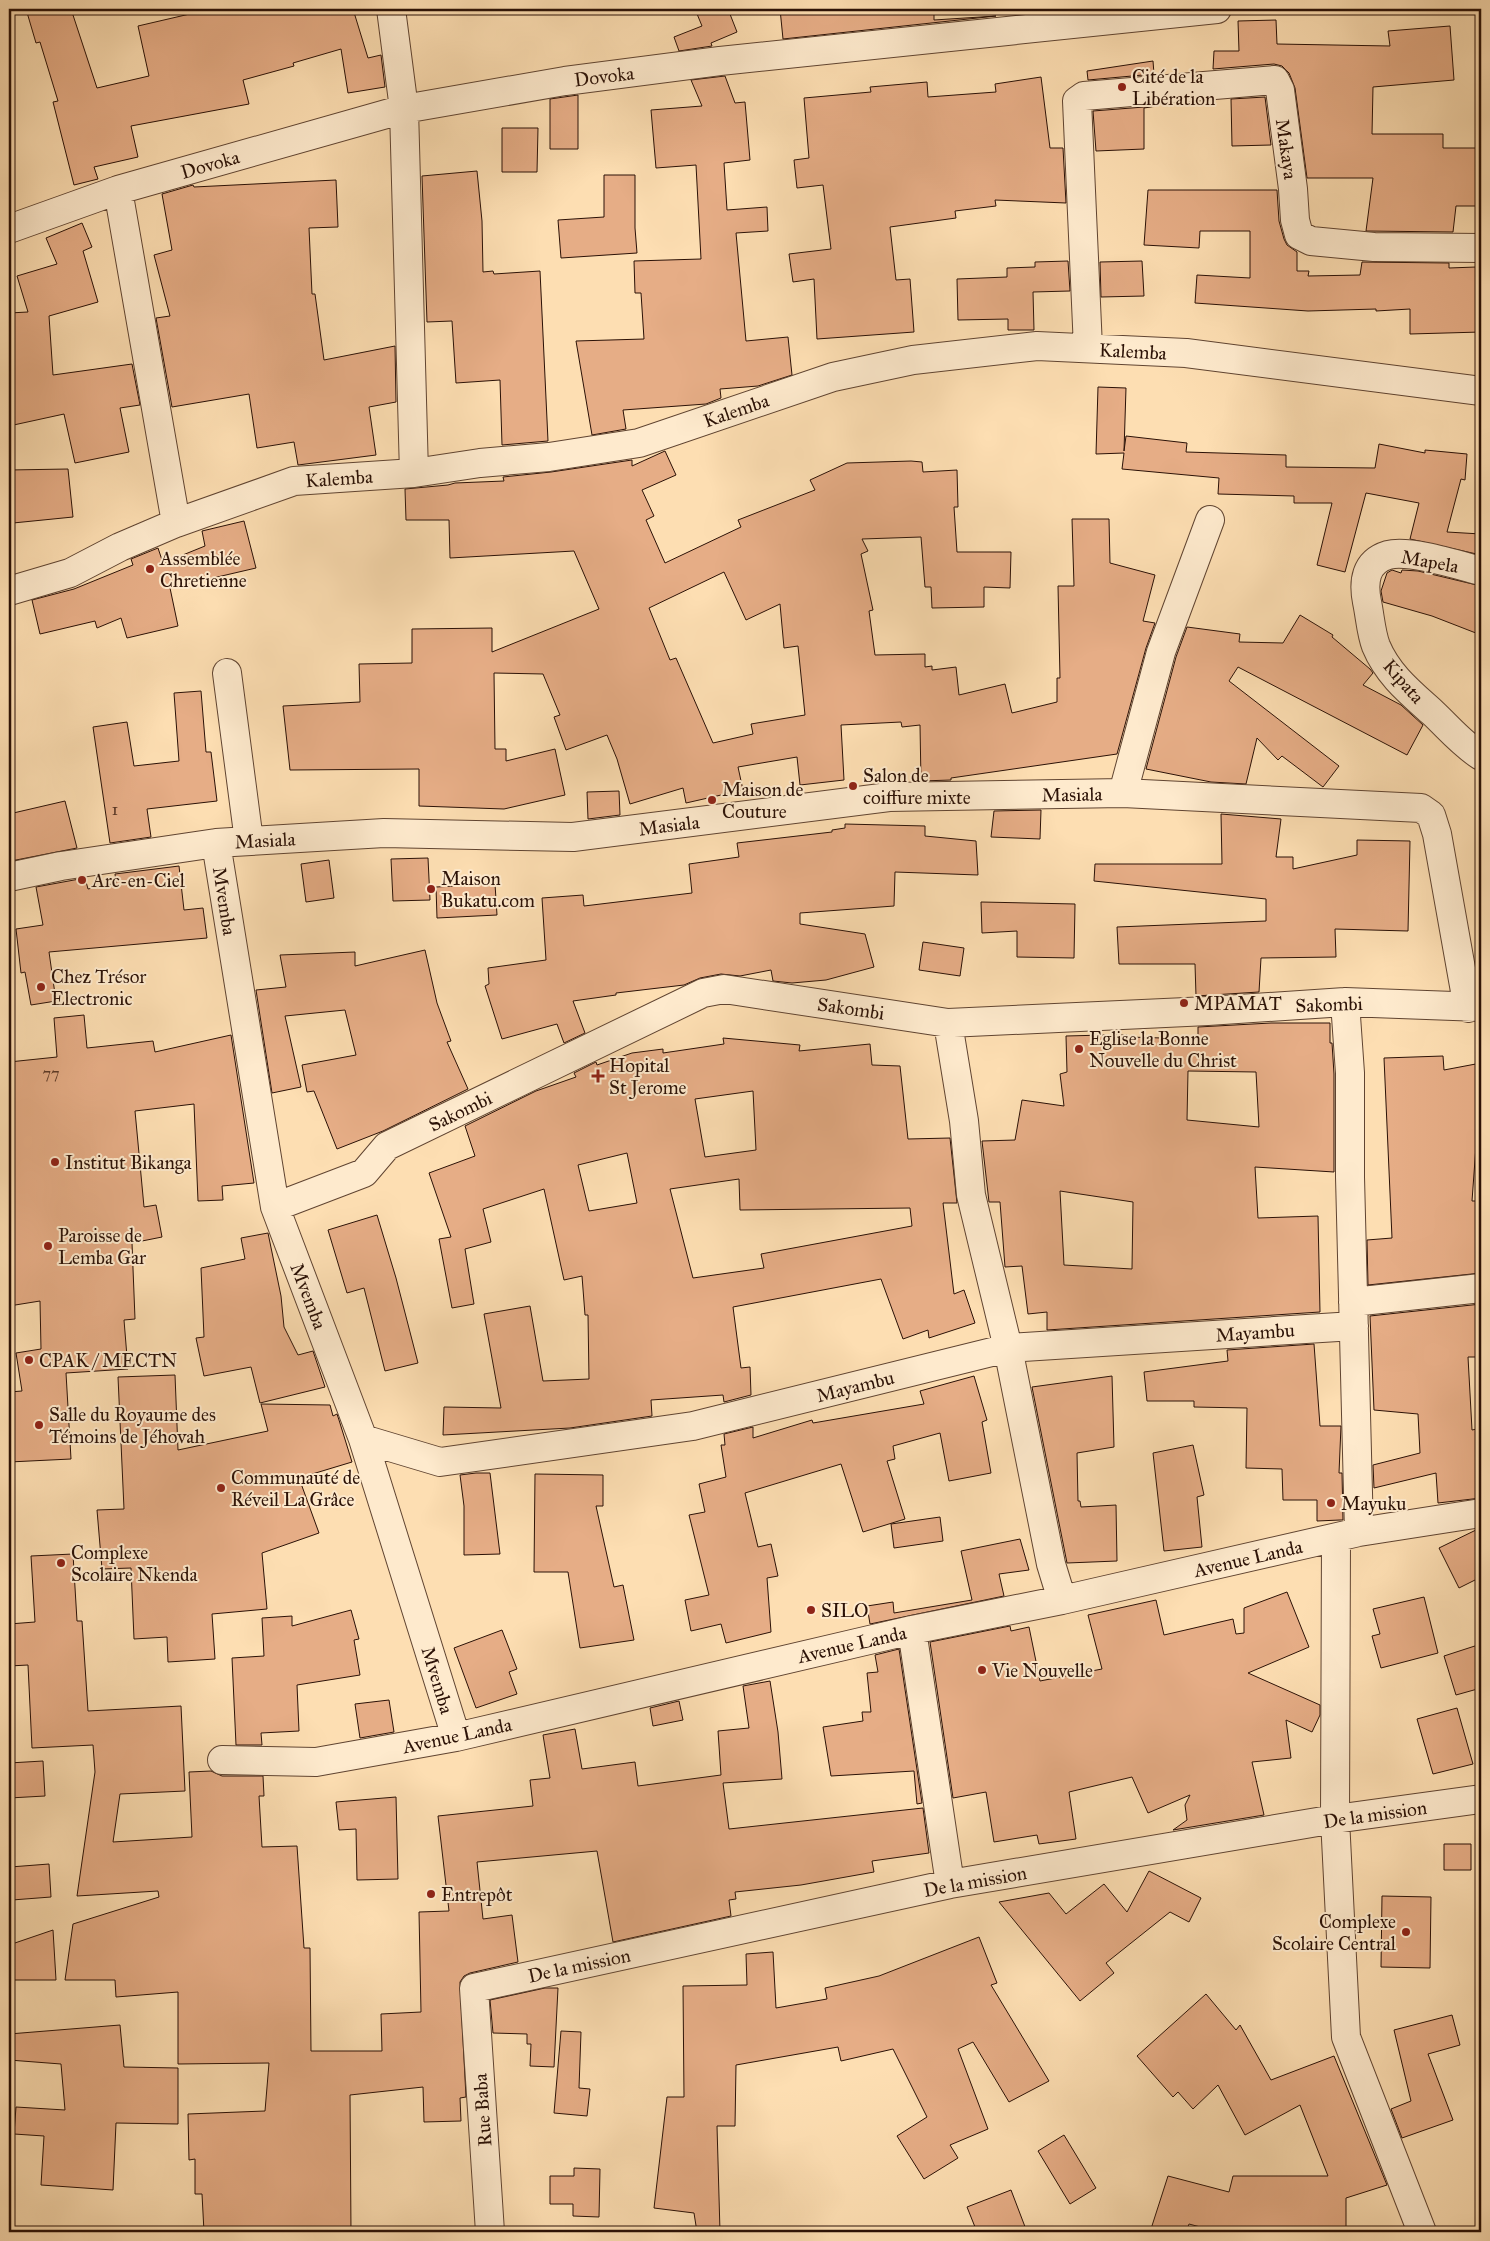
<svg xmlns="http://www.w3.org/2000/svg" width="1490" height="2241" viewBox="0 0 1490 2241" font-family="'IM FELL Great Primer',serif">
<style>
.building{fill:#e6ad86;stroke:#2b1106;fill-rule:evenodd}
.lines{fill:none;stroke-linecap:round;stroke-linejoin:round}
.street-casing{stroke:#604431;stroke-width:30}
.street{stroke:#feeacd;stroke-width:28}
.poi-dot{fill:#8f2418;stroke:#feeacd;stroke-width:2}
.labels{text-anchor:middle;stroke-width:4;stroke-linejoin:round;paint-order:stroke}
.number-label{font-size:16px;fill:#5a3826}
.street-label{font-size:19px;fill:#2b1106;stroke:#feeacd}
.poi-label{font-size:19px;fill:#2b1106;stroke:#feeacd;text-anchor:start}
</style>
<rect width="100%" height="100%" fill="#fddeb2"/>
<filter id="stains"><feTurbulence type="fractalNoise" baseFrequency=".004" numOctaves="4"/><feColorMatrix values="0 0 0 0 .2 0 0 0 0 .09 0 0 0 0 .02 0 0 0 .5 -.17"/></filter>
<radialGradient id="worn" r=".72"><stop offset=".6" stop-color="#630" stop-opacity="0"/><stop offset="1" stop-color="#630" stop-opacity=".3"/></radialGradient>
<path class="building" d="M26,9H71L97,88L149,76L138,26L194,13L193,9H353L368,58L381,55L385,87L348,93L341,49L293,63L294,66L243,80L249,104L131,126L138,157L94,167L98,179L74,185L53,102L58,101L40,42L36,43Z
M695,9H728L737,32L711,43L712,46L679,51L674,37L702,26Z
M780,9H934V20L996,16L783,39Z
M1276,20L1277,44L1390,46L1388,31L1450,26L1454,80L1373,87L1372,134H1443V148H1481V206H1456L1453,232L1366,231L1373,178H1307L1295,88L1289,73L1282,66L1274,64L1213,69L1214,51H1239L1238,21Z
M1153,61L1154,74L1088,80L1087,71Z
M725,76L735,103L745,102L750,160L724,163L727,210L767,207L768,231L736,233L746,341L788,337L792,375L758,386L720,389L721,398L706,404L623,410L626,429L592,435L576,341L644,339L641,293H635L634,261L701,259L696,165L656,168L651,110L702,106L691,80Z
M1041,77L1050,148H1063L1066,203L995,200L996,206L955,211L956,218L890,227L896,280L910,279L914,332L817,339L814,279L793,282L789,254L831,249L823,185L797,188L794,160L809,158L804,98L871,92L870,87L927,82L928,97L996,92L995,84Z
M578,95V149H550V99Z
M1265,97L1271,145L1232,146L1231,99Z
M1157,106L1144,108V149L1096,151L1093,111Z
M502,128H538L537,172H502Z
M477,171L482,221L483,272L493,271L494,274L540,271L548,441L502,445L500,380L456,383L452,321L427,322L422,176Z
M604,175H635V228L637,253L561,258L558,220L604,217Z
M336,180L338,227L309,228L312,294H315L324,360L395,346L396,402L369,407L376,455L298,465L294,442L257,448L249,394L172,407L156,318L170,316L154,255L172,250L162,194L193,185L194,187Z
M1148,190H1277L1279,221L1284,239L1287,245L1297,252V271H1309L1308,276L1360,275L1362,262L1449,263V268L1476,267L1477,296H1481V332L1410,334V309L1376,311V309L1308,311L1195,303L1197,275L1250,278V231H1200L1199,248L1144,245Z
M82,223L92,247L83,251L98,302L49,316L53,375L132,364L140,405L120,408L129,452L75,463L64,414L9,426V313L28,312L17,276L57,264L46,238Z
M1068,261L1070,291L1033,292L1034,330H1008V319L958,320L957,279L1007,277V268L1035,267V262Z
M1142,261L1144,296L1101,297L1100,262Z
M1098,387L1126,388L1124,451L1126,436L1187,443L1186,452L1286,455V467L1375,468L1379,444L1425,453V450L1467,454L1465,480L1461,479L1447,532L1481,534V555L1410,539L1419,503L1366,493L1345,572L1317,565L1332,503H1294V496L1218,494L1219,478L1122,469L1124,453L1096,454Z
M665,451L676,475L642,490L654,516L646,520L665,563L741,527L738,520L815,490L810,480L847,463L911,461L922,462L923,472L957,470L958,507H954L957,552H1011L1010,588L984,587V607L932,608L931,587H925L921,537L862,539L868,551L861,554L873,610L869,611L875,655L925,654V667L932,666V670L956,667L959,695L1005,684L1012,713L1057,702V678H1060L1058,586H1074L1072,519H1109L1110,563L1155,575L1143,621L1155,623L1146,648L1117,754L951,778V780L921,781L920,725L902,727L901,722L841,725L844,780L800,785L797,757L738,767L743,790L686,803L683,788L630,804L617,759L607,735L566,750L554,717L560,715L543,674L494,673L495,749H506V761L555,749L565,795L504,809L419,806V769L290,770L283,706L360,702L359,664L412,663V629L492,628V652L599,609L574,551L450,558L449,520H406L405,489L448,485L455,483L504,481L503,477L551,472L632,460V466ZM724,572L746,620L780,604L784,648L798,646L805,715L751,724L753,734L713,743L676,658L670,660L649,608Z
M68,469L73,517L13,523L9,470Z
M244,521L256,568L170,588L178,626L127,638L121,618L97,628L95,621L40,634L32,600L74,589L133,565L131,559L158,548L163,563L205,546L202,531Z
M1392,570L1401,573L1402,570L1418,571L1481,586V635L1432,616L1383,602L1381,591L1387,573Z
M1300,615L1333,635L1332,637L1370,669L1373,673L1363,685L1401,705L1423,725L1407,755L1238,667L1229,681L1339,766L1323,787L1282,756L1278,760L1257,738L1246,784L1211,782L1146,769L1176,657L1187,627L1240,634L1239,642L1283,643Z
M201,691L206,752H211L217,801L147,809L151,837L110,843L93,727L127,722L134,766L179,761L174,693Z
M619,791L620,815L588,819L587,792Z
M65,801L77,848L11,861L9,850V814Z
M1041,810L1040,839L991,837L994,811Z
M1221,814L1281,819L1276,857H1293V869L1357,855V840L1410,841L1408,931L1335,929L1336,957L1261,958L1259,992L1196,996L1195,964H1119L1117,927L1266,921V899L1094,881L1095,864H1222Z
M845,824L925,826V836L976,841L978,875L895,872L894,906L800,913V924L865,934L874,967L826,980L792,983L773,981L771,970L740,976L721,974L700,978L684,985L616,993V995L573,1001L585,1033L564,1043L557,1024L502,1039L485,986L489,984L488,968L546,960L542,898L583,895L584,906L692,893L689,864L739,857L737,843L832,832V830L845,828Z
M428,858L430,900L393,901L391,859Z
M329,860L334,898L306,902L301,864Z
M179,866L184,910L203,908L207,938L49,952L56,1001L31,1005L25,972L21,973L16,929L43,925L36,887L85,878L88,889L116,883L115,874Z
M495,884L497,915L437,918L436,887Z
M981,902L1075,904L1074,958L1017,957V931L982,933Z
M923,942L964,948L960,976L919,970Z
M425,950L437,1003L451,1041L447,1042L468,1089L383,1131L337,1149L314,1091L307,1092L302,1065L356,1055L345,1010L285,1016L301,1087L272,1093L256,990L286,987L280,955L355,952V966Z
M84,1015L87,1048L153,1041L155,1052L231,1035L254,1183L222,1186L223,1200L198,1201L194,1104L135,1111L144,1207L156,1205L162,1237L132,1243L135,1319L124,1320L128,1369L66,1373L71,1459L9,1462V1392L22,1391L16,1353L41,1349L40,1301L9,1306V1062L57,1057L54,1018Z
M1271,1023H1330V1043H1332L1334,1074V1172L1255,1167L1258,1218L1318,1216L1320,1312L1047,1330V1312L1028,1314L1022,1266L1005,1267L1000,1202H989L982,1141L1015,1140L1022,1100L1064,1106L1060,1074L1067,1072L1066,1036L1105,1035H1128V1037L1198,1039V1027ZM1188,1071L1256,1072L1259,1127L1187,1120ZM1060,1191L1133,1202L1132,1269L1064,1265Z
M723,1038L800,1045L799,1051L870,1044L872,1065L900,1066L908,1139L950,1138L957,1203H943L954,1294L964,1290L975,1323L929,1338L928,1330L903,1339L881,1279L733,1307L741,1368L750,1367L751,1395L724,1402L723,1395L651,1400L652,1416L570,1428L443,1435L444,1407L501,1408L484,1314L530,1306L543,1381L589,1379L588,1315H585L582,1276L564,1280L544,1189L483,1209L491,1242L465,1249L474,1304L452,1308L439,1239L451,1237L429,1173L475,1156L465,1126L536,1091L576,1077L574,1073L596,1062L597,1065L632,1053L663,1049V1053L724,1044ZM753,1091L756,1150L705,1157L695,1099ZM627,1153L637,1203L589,1211L578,1165ZM739,1179L740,1210L910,1208L912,1226L761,1254L764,1268L693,1278L670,1189Z
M1443,1056L1444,1070L1481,1063V1145L1476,1146L1472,1201H1481V1273L1368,1285L1367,1240L1392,1238L1384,1058Z
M377,1215L396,1278L418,1363L385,1371L364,1288L347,1293L328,1230Z
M268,1233L281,1296L284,1327L298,1355L313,1351L325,1387L260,1403L251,1367L204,1376L196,1338L204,1337L201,1268L245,1259L241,1238Z
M1481,1304V1357H1468L1472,1430L1477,1429L1481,1469V1498L1438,1503L1436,1473L1374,1488L1373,1465L1420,1453L1418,1414L1374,1410L1370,1316Z
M1314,1344L1320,1426H1341L1339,1473H1342L1343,1520H1340L1317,1521V1500H1283L1282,1469L1246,1468L1247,1408L1194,1407V1401H1147L1144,1372L1228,1361L1227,1350Z
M175,1375L178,1450L268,1431L261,1404L330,1405L333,1416L337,1414L339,1420L352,1462L299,1478L319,1533L262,1553L267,1609L212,1614L215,1659L168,1662L167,1637L134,1639L131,1568L102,1569L97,1510L124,1509L118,1377Z
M974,1376L987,1420L982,1422L991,1473L949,1481L940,1433L893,1446L895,1459L887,1461L905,1519L863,1532L841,1464L745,1493L758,1547L771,1544L778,1576L767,1578L771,1632L726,1643L721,1624L691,1631L685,1600L709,1595L689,1515L705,1512L699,1484L726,1477L721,1445H725L724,1434L753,1427V1438L812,1420L813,1423L924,1404L920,1391Z
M1112,1376L1114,1447L1077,1453L1078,1501H1080L1081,1507L1116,1505L1117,1561L1067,1563L1032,1387Z
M1193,1445L1204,1495L1197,1497L1202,1547L1164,1551L1153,1453Z
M476,1473H490L500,1554L464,1555V1506L460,1475Z
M535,1474L603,1475V1506H596L614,1587L623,1585L634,1640L580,1648L568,1572H534Z
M940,1517L943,1541L894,1548L891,1524Z
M1478,1529H1481V1577L1459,1588L1439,1548Z
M1020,1539L1029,1570L999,1574L1004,1596L870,1624L867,1606L893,1602L894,1613L972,1600L961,1551Z
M73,1554L77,1621H82L88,1711L181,1706L185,1791L120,1794L113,1842L192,1837L189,1772L211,1771L222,1776H263L264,1796H259L262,1847L297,1846L304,1948H310L311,2051H382L381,2014L421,2012L419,1912L449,1911L438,1816L533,1806L530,1780L550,1778L543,1735L575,1729L582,1769L635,1762L638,1786L721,1775L718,1731L749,1728L743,1686L770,1681L778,1732L782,1779L723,1783L729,1829L923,1808L929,1853L872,1861L874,1872L801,1885L735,1892L736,1899L729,1900L731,1916L613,1942L597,1851L477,1862L483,1919L512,1915L518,1962L470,1973L464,1976L460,1982L466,2097L460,2098L461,2121L424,2122L423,2087L350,2095L351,2232H204L202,2194H195V2159L189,2160L188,2114L265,2111L269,2063L178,2064V1992L116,1997L115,1980H65L73,1924L159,1897L158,1891L77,1896L95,1772L93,1745L32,1748L28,1665L9,1666V1624L35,1622L31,1556Z
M1287,1592L1309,1647L1248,1673L1320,1705V1715L1312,1732L1286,1720L1291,1758L1252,1762L1264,1815L1173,1830L1187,1820L1185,1805L1190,1795L1148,1813L1132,1777L1069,1792L1076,1839L1039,1844L1037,1835L994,1842L986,1792L953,1798L930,1642L1010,1626L1011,1631L1029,1627L1040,1681L1102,1669L1088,1615L1156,1600L1164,1635L1233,1619L1236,1634L1244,1633V1608Z
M1424,1597L1438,1653L1381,1668L1372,1636L1380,1634L1373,1609Z
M351,1610L359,1639L354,1640L360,1675L297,1685L299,1731L261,1733L262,1745H236L232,1658L264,1656L262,1618L292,1616V1626Z
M502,1630L517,1669L509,1672L517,1694L476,1708L454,1648Z
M1481,1644V1688L1456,1695L1444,1656Z
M899,1649L922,1803L917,1804L914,1771L831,1776L823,1727L863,1721L862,1712H871L867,1673L878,1672L875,1655Z
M389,1700L394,1732L360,1738L355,1704Z
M679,1701L683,1720L653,1726L650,1708Z
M1457,1708L1473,1764L1433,1774L1417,1719Z
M43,1761L45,1796L9,1798V1763Z
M396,1797L398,1879L357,1880L356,1829L339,1830L336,1802Z
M1444,1844H1471V1870H1444Z
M49,1864L51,1897L12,1900L10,1867Z
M1149,1871L1201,1898L1189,1922L1170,1912L1106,1963L1114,1973L1080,2001L999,1902L1049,1893L1066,1914L1104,1884L1127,1912Z
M1382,1896L1431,1897L1430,1968L1381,1967Z
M53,1930L56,1980H9V1945Z
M979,1937L997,1983L991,1985L1049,2081L1009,2102L973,2042L958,2049L988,2129L950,2145L958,2158L924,2179L897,2136L927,2117L893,2049L841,2061L838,2047L736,2065L735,2126H717L720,2232H697L694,2213L654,2208L667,2097H684L683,1986L747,1985L746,1954L773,1952L776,2008L827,1999L825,1988L879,1976Z
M545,1988H558L554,2067L530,2066L531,2044H527V2034L493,2033L490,2000Z
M1206,1994L1236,2030L1240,2025L1271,2080L1334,2056L1387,2185L1346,2198V2232H1219L1189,2224L1186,2232H1150L1168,2176L1229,2192L1233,2176H1328L1300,2105L1245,2135L1218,2085L1193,2109L1178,2092L1173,2097L1137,2056Z
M1452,2015L1460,2045L1428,2054L1453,2120L1402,2138L1391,2109L1411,2101L1394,2030Z
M120,2025L124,2067L178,2068V2124L116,2123L113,2190L41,2185L44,2136L14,2134L16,2107L65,2110L61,2064L9,2060V2034Z
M561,2031L581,2032L579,2088L590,2089L587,2116L554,2113Z
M1064,2135L1096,2188L1070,2204L1038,2151Z
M574,2168L600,2169L599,2217L573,2216V2204H550V2176H574Z
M1011,2190L1027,2232H977L967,2207Z"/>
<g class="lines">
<defs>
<path id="street" d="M391,9L404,109L414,473
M118,190L176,523
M9,229L118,190L404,109L565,81L720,61L1217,9
M1088,348L1077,101L1084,96L1275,80L1280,90L1293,189L1295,220L1299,235L1311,241L1374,247L1481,248
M1481,571C1458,565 1409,549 1388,555C1365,562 1363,582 1367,602C1370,616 1371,633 1376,646C1388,675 1411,693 1433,713C1449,728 1462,744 1481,756
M9,591L70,573L120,547L176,523L294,481L414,473L480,463L549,457L639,443L833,377L913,360L1037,346L1186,353L1481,391
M227,673L249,841
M1123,793L1161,652L1210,520
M216,843L275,1207L363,1439L456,1737
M9,877L61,866L216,843L384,833L573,837L889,797L1123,793L1421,808L1431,815L1437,834L1468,1008
M1345,1002L1350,1073V1177L1359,1532
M948,1023L964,1121L971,1195L1008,1348L1051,1564L1062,1600
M275,1207L364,1173L387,1146L703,993L724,989L948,1023L1208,1011L1345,1002L1481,1007
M1353,1302L1481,1288
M363,1439L440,1462L693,1426L1008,1348L1354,1326
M1336,1538L1335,1819L1346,2037L1422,2232
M912,1630L950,1884
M222,1760L316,1762L456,1737L912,1630L1062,1600L1359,1532L1481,1513
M490,2232L474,1988L950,1884L1335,1819L1481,1799"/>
</defs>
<use href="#street" class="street-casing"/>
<use href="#street" class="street"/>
</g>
<g class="poi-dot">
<circle cx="1122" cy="87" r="5"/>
<circle cx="150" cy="569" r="5"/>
<circle cx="853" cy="786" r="5"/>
<circle cx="712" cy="800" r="5"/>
<circle cx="82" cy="880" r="5"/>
<circle cx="431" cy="889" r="5"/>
<circle cx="41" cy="987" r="5"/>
<circle cx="1184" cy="1003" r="5"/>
<circle cx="1079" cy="1049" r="5"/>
<path d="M595.5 1068.5h5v5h5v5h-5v5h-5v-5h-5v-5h5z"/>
<circle cx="55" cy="1162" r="5"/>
<circle cx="48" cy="1246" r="5"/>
<circle cx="29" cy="1360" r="5"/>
<circle cx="39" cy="1425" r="5"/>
<circle cx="221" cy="1488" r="5"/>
<circle cx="1331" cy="1503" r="5"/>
<circle cx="61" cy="1563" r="5"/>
<circle cx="811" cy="1610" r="5"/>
<circle cx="982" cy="1670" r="5"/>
<circle cx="431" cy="1894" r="5"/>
<circle cx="1406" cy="1932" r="5"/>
</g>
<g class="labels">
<g class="number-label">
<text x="115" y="815">1</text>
<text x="51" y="1079">77</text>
</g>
<g class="street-label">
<text transform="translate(604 76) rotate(-7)" y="7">Dovoka</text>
<text transform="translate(1287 149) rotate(82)" y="7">Makaya</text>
<text transform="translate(210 164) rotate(-16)" y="7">Dovoka</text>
<text transform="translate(1133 351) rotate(3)" y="7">Kalemba</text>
<text transform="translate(736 410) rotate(-19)" y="7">Kalemba</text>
<text transform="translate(339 478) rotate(-4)" y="7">Kalemba</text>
<text transform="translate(1430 561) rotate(10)" y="7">Mapela</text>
<text transform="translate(1404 681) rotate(49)" y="7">Kipata</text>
<text transform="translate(1072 794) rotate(-1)" y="7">Masiala</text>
<text transform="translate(669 825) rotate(-7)" y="7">Masiala</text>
<text transform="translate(265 840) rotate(-3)" y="7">Masiala</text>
<text transform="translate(225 901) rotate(81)" y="7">Mvemba</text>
<text transform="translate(1329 1004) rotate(-2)" y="7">Sakombi</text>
<text transform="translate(851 1008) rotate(8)" y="7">Sakombi</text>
<text transform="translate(460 1111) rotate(-26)" y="7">Sakombi</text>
<text transform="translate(309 1296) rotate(69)" y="7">Mvemba</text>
<text transform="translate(1255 1332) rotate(-4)" y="7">Mayambu</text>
<text transform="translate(855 1386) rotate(-14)" y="7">Mayambu</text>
<text transform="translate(1248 1558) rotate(-13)" y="7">Avenue Landa</text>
<text transform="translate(852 1644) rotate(-13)" y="7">Avenue Landa</text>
<text transform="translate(438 1680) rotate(73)" y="7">Mvemba</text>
<text transform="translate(457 1735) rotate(-12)" y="7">Avenue Landa</text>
<text transform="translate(1375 1814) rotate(-8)" y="7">De la mission</text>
<text transform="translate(975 1881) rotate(-10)" y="7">De la mission</text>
<text transform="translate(579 1965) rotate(-12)" y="7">De la mission</text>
<text transform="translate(482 2110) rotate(-94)" y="7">Rue Baba</text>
</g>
<g class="poi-label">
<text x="1132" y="83">Cité de la<tspan x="1132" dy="22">Libération</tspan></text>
<text x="160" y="565">Assemblée<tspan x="160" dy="22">Chretienne</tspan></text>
<text x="863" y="782">Salon de<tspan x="863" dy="22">coiffure mixte</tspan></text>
<text x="722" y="796">Maison de<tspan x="722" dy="22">Couture</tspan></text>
<text x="441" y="885">Maison<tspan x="441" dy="22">Bukatu.com</tspan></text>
<text x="92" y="887">Arc-en-Ciel</text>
<text x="51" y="983">Chez Trésor<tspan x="51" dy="22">Electronic</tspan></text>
<text x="1194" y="1010">MPAMAT</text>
<text x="1089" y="1045">Eglise la Bonne<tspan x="1089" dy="22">Nouvelle du Christ</tspan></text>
<text x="609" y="1072">Hopital<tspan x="609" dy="22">St Jerome</tspan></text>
<text x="65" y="1169">Institut Bikanga</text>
<text x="58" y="1242">Paroisse de<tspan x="58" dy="22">Lemba Gar</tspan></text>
<text x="39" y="1367">CPAK / MECTN</text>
<text x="49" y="1421">Salle du Royaume des<tspan x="49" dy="22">Témoins de Jéhovah</tspan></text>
<text x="231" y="1484">Communauté de<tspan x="231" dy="22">Réveil La Grâce</tspan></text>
<text x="1341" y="1510">Mayuku</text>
<text x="71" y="1559">Complexe<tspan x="71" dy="22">Scolaire Nkenda</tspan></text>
<text x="821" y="1617">SILO</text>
<text x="992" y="1677">Vie Nouvelle</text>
<text x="441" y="1901">Entrepôt</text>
<text x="1396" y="1928" text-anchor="end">Complexe<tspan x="1396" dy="22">Scolaire Central</tspan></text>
</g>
</g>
<rect width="1490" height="2241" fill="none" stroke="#fddeb2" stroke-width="30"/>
<rect x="10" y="10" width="1470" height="2221" fill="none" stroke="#2b1106" stroke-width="2.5"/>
<rect x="15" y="15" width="1460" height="2211" fill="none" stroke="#2b1106"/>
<rect width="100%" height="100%" filter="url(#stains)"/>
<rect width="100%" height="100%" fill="url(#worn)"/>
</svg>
